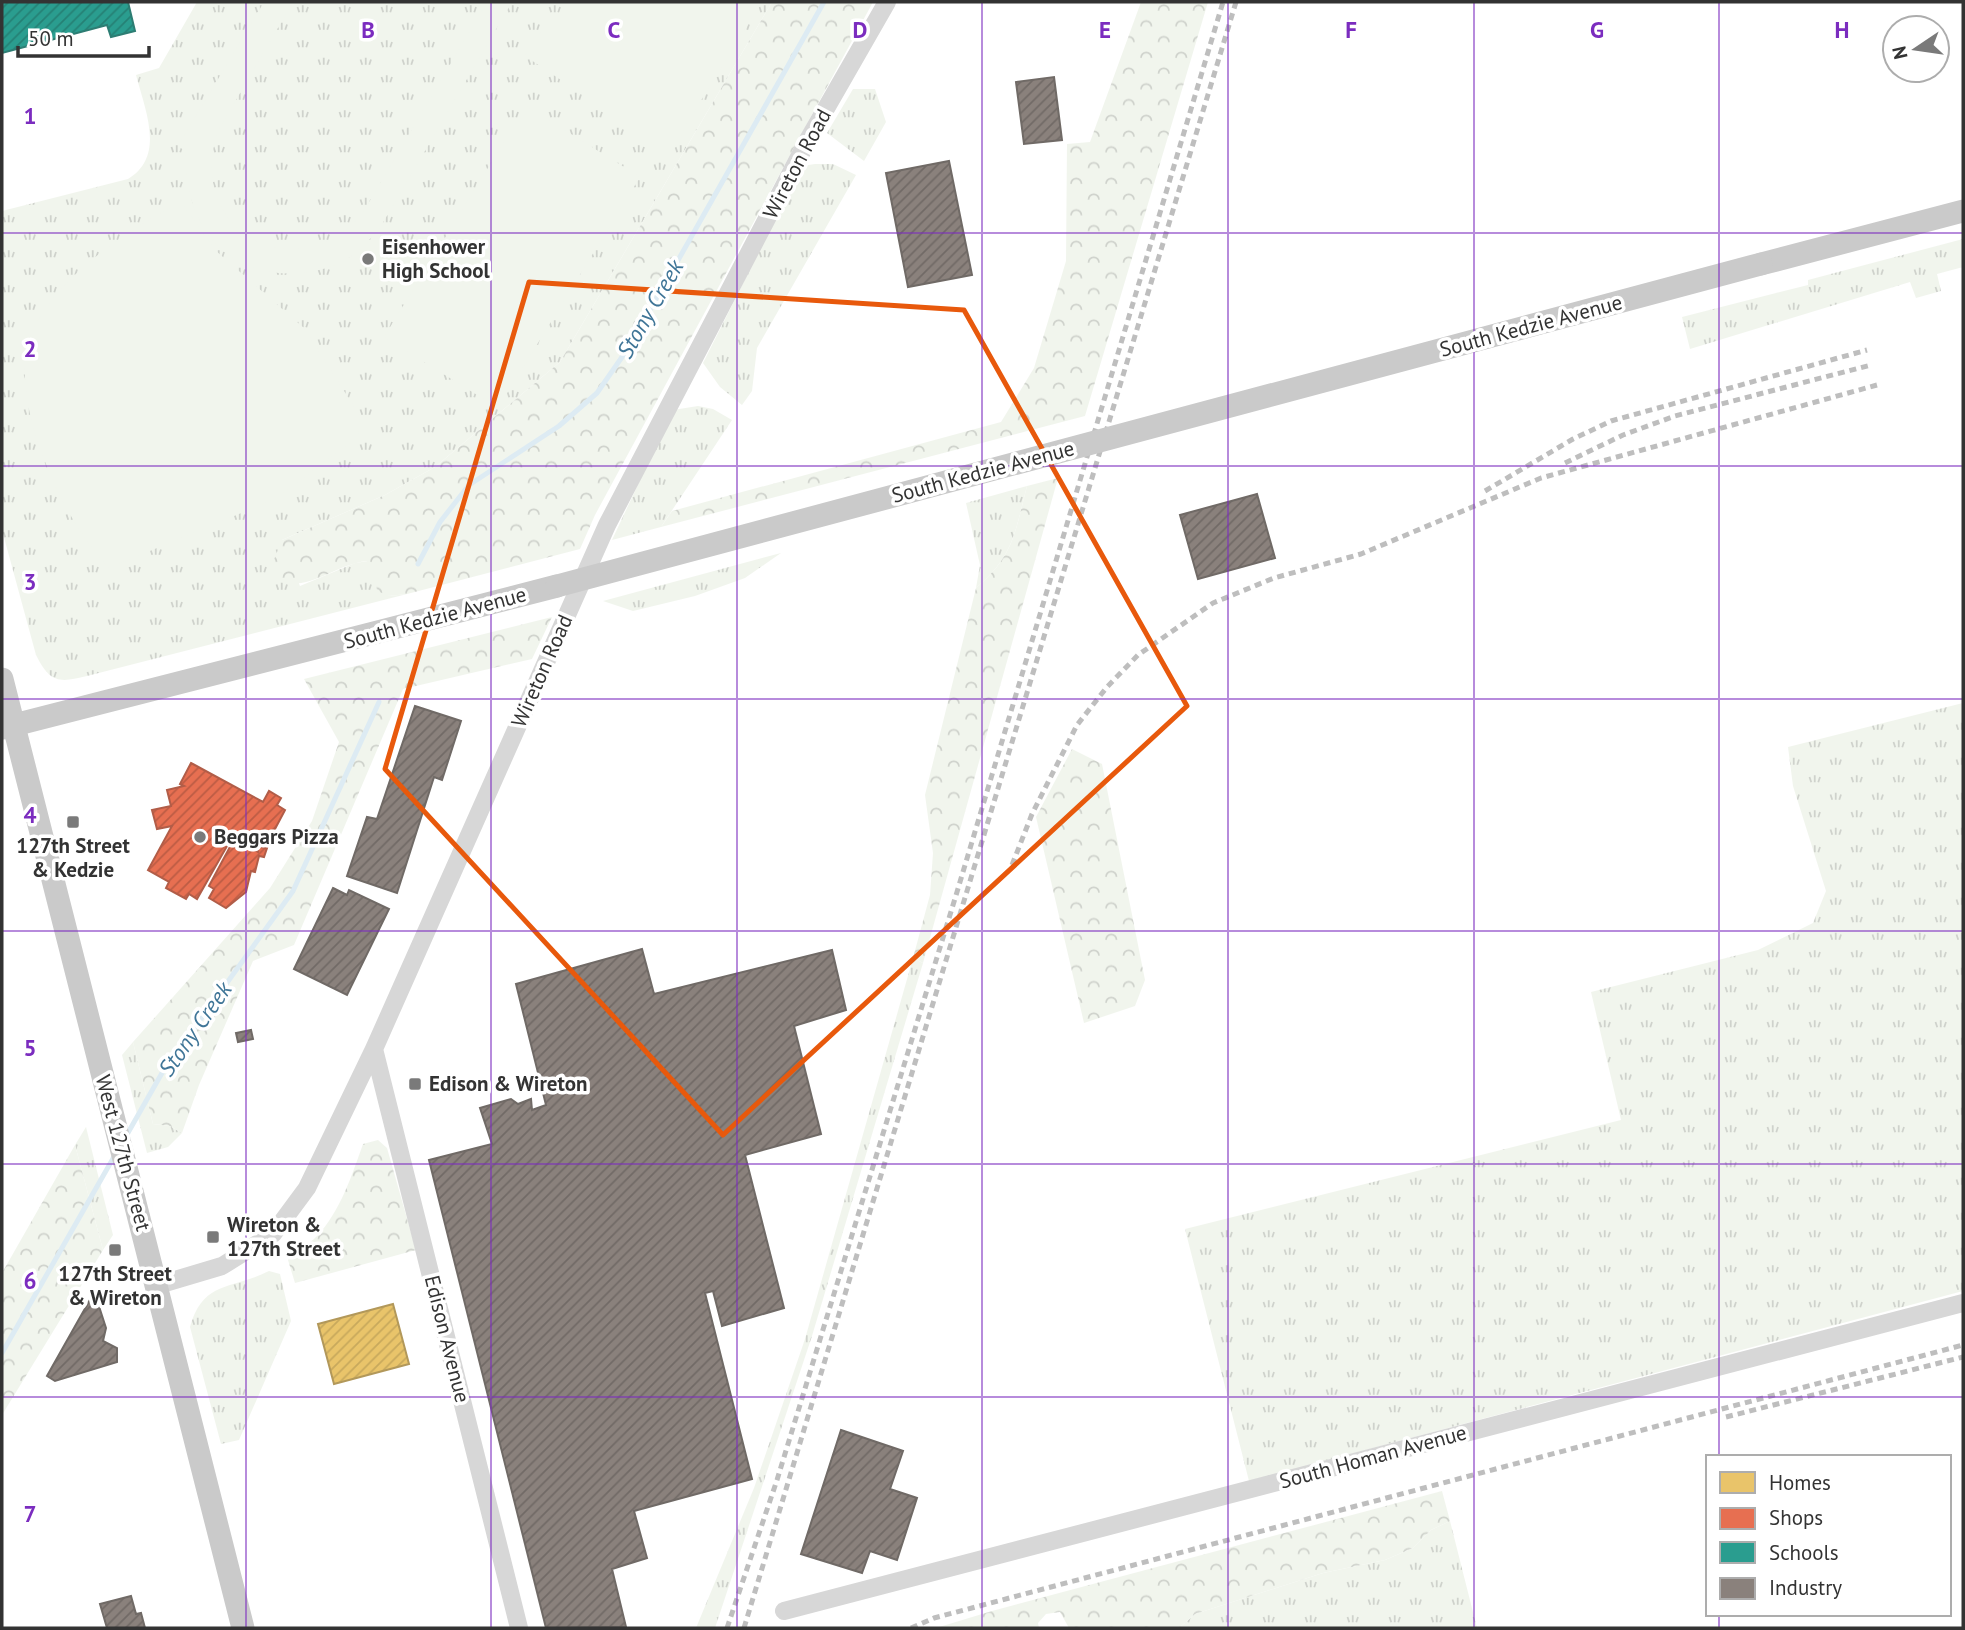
<svg xmlns="http://www.w3.org/2000/svg" width="1965" height="1630" viewBox="0 0 1965 1630" font-family="'PT Sans',sans-serif">
<style>
.grass{fill:url(#grass-tufts)}
.forest{fill:url(#forest-crowns)}
.garden{fill:#f1f5ed}
.homes{fill:url(#homes-hatch);stroke:#b2985a;stroke-width:2}
.shops{fill:url(#shops-hatch);stroke:#b15d48;stroke-width:2}
.schools{fill:url(#schools-hatch);stroke:#2d7d73;stroke-width:2}
.industry{fill:url(#industry-hatch);stroke:#706a66;stroke-width:2}
.lines{fill:none;stroke-linecap:round;stroke-linejoin:round}
.stream{stroke:#ddebf3;stroke-width:5}
.minor{stroke:#d7d7d7;stroke-width:18}
.major{stroke:#cacaca;stroke-width:23}
.rail{stroke:#bebebe;stroke-width:5;stroke-dasharray:7 5;stroke-linecap:butt}
.major-bridge{stroke:#cacaca;stroke-width:23}
.marked{fill:none;stroke:#e8590c;stroke-width:5;stroke-linejoin:round}
.grid{fill:none;stroke:#7b2cbf;stroke-width:2;stroke-opacity:0.55}
.poi-dot{fill:#7a7a7a;stroke:#fff;stroke-width:2.5}
.labels{text-anchor:middle;stroke-width:7;stroke-linejoin:round;paint-order:stroke}
.street-label{font-size:21px;fill:#333;stroke:#fff}
.poi-label{font-size:21px;font-weight:bold;fill:#333;stroke:#fff;text-anchor:start}
.water-label{font-size:23px;font-style:italic;fill:#3f7597;stroke:#fff}
.grid-label{font-size:23px;text-anchor:middle;font-weight:bold;fill:#7b2cbf;stroke:#fff;stroke-width:7;stroke-linejoin:round;paint-order:stroke}
</style>
<defs>
<pattern id="grass-tufts" width="24" height="20" patternUnits="userSpaceOnUse" patternTransform="scale(1.75)"><rect width="24" height="20" fill="#f1f5ed"/><path d="M3 7l-1-3M5 7V3M7 7l1-3M15 17l-1-3M17 17v-4M19 17l1-3" fill="none" stroke="#cfd2cc"/></pattern>
<pattern id="forest-crowns" width="20" height="18" patternUnits="userSpaceOnUse" patternTransform="scale(1.75)"><rect width="20" height="18" fill="#f1f5ed"/><path d="M2 6a3 3 0 1 1 6 0M12 15a3 3 0 1 1 6 0" fill="none" stroke="#cfd2cc"/></pattern>
<pattern id="homes-hatch" width="6" height="6" patternUnits="userSpaceOnUse" patternTransform="scale(1.75)"><rect width="6" height="6" fill="#e9c46a"/><path d="M-1 1l2-2M0 6l6-6M5 7l2-2" fill="none" stroke="#c8a95c"/></pattern>
<pattern id="shops-hatch" width="6" height="6" patternUnits="userSpaceOnUse" patternTransform="scale(1.75)"><rect width="6" height="6" fill="#e76f51"/><path d="M-1 1l2-2M0 6l6-6M5 7l2-2" fill="none" stroke="#bc5c44"/></pattern>
<pattern id="schools-hatch" width="6" height="6" patternUnits="userSpaceOnUse" patternTransform="scale(1.75)"><rect width="6" height="6" fill="#2a9d8f"/><path d="M-1 1l2-2M0 6l6-6M5 7l2-2" fill="none" stroke="#258175"/></pattern>
<pattern id="industry-hatch" width="6" height="6" patternUnits="userSpaceOnUse" patternTransform="scale(1.75)"><rect width="6" height="6" fill="#8a817c"/><path d="M-1 1l2-2M0 6l6-6M5 7l2-2" fill="none" stroke="#716a66"/></pattern>
</defs>
<rect width="100%" height="100%" fill="#fff"/>
<path class="grass" d="M197,2H772L560,362L435,467L385,495L282,540L300,586L355,563L368,561L389,596L407,594L87,676C59,683 50,683 36,655L2,530V211L128,179C166,156 145,110 136,75L159,68Z
M853,89H875L886,122L864,161L827,133Z
M815,164H833L856,175L757,348L752,391L742,405L720,387L703,363L802,166Z
M1963,239V267L1937,274L1941,291L1916,298L1910,282L1690,349L1682,317L1808,285V280Z
M698,406L713,409L732,420L661,527L612,540L673,410Z
M1027,486C1015,532 1014,556 976,588L980,565L966,503Z
M781,553L745,578L695,596L633,611L603,601Z
M1963,703V1291L1249,1481L1185,1229L1621,1120L1591,992L1758,950L1813,923L1826,891L1793,786L1788,747Z
M913,958L923,963L812,1336L715,1628H696L754,1488L805,1339Z
M133,1042L153,1124L170,1126L182,1133L168,1147L147,1153L122,1055Z
M86,1127L113,1235L103,1250L75,1145Z
M269,1271L280,1274L291,1321L239,1440L221,1444L190,1327C203,1280 231,1290 269,1271Z
M1450,1521L1477,1628H1179L1195,1614L1323,1573L1385,1560L1413,1548L1431,1530Z"/>
<path class="forest" d="M772,2H873L595,515L580,549L407,594L389,596L377,591L375,574L367,561C335,565 314,588 283,583L273,562L282,540L385,495L435,467L560,362Z
M1141,2H1208L1085,416L661,527L672,511L1001,422L1034,368L1066,261L1067,144L1090,142Z
M1058,478L923,963L913,958L930,895L933,853L925,795L976,588C1014,556 1015,532 1027,486Z
M552,617L532,659L403,689L294,945L253,961L199,1085L182,1133L170,1126L153,1124L133,1042L270,888L312,821L339,742L304,679Z
M1072,749L1102,764L1145,980L1135,1006L1084,1023L1036,817Z
M378,1140L387,1148L416,1250L295,1283L288,1260C295,1249 308,1246 317,1236C340,1212 352,1175 363,1144Z
M75,1145L103,1250L2,1415V1273Z
M1442,1491L1450,1521L1431,1530L1413,1548L1385,1560L1323,1573L1195,1614L1179,1628H1069L1060,1612L1046,1614L1038,1623L1039,1628H936L992,1611Z"/>
<path class="garden" d="M264,2H293L218,131C184,231 296,291 362,214L487,2H512L381,226C369,241 355,257 337,264C291,284 231,273 204,228C189,204 186,178 185,151L178,146Z
M570,2H762L684,128L679,145L670,151L657,149L648,138L525,56L541,31Z
M526,106L640,177L498,408L384,337Z
M181,202L215,250L304,328L360,416L358,437L275,499L109,568C79,534 60,501 44,459C32,429 23,393 25,360C30,293 127,229 181,202Z"/>
<path class="homes" d="M393,1304L409,1364L334,1384L318,1324Z"/>
<path class="shops" d="M191,763L263,802L269,791L281,798L277,805L285,810L267,844L260,840L253,849L258,852L259,847L267,848L264,857L259,856L255,872L251,871L246,892L226,908L209,898L214,889L209,886L231,845L244,836L242,834L231,839L197,899L189,894L186,899L166,888L169,882L148,870L172,826L157,829L152,810L171,806L167,790L184,786L180,784Z"/>
<path class="schools" d="M2,2H128L135,31L111,37L107,25L2,53Z"/>
<path class="industry" d="M1054,77L1062,140L1024,144L1016,82Z
M949,161L972,275L908,287L886,173Z
M1257,494L1275,558L1198,579L1180,515Z
M415,706L461,721L442,780L434,777L397,893L347,876L367,817L377,819Z
M333,888L347,895L349,890L389,909L347,995L294,969Z
M642,949L654,994L832,950L846,1010L794,1026L821,1134L745,1155L784,1308L722,1326L713,1291L705,1293L752,1479L634,1511L647,1558L612,1569L626,1627L546,1628L429,1160L492,1144L480,1108L511,1099L518,1104L531,1099L532,1110L546,1105L516,984Z
M251,1030L253,1039L238,1042L236,1033Z
M96,1297L106,1328L103,1341L117,1348V1362L55,1381L47,1376L91,1298Z
M841,1430L903,1451L890,1489L917,1498L897,1560L870,1551L862,1573L801,1554Z
M131,1596L136,1614L141,1613L145,1628H107L100,1604Z"/>
<g class="lines">
<path class="stream" d="M418,564L440,522L469,485L559,426L597,393L629,347L824,2
M125,1138L162,1073L293,891L379,702
M2,1353L115,1155"/>
<path class="minor" d="M374,1049L519,1628
M158,1285L222,1266L273,1234L307,1188L374,1049L607,525L809,138L887,2
M784,1611L1963,1303"/>
<path class="major" d="M1761,264L1963,211
M2,679L243,1628
M2,728L557,586"/>
<path class="rail" d="M1565,463L1623,435L1675,416L1871,365
M1485,491L1573,439L1611,421L1867,350
M1012,865L1032,814L1077,725L1107,687L1138,655L1213,603L1274,578L1361,554L1541,478L1877,385
M1726,1417L1963,1357
M727,1628L777,1480L957,892L1223,2
M744,1628L1236,2
M911,1628L934,1618L1963,1345"/>
<path class="major-bridge" d="M557,586L1761,264"/>
</g>
<path class="marked" d="M529,282L964,310L1187,706L723,1135L385,769Z"/>
<path class="grid" d="M246,2V1628M491,2V1628M737,2V1628M982,2V1628M1228,2V1628M1474,2V1628M1719,2V1457M2,233H1963M2,466H1963M2,699H1963M2,931H1963M2,1164H1963M2,1397H1963M1719,1614V1628"/>
<g class="poi-dot">
<circle cx="368" cy="259" r="7"/>
<rect x="66" y="815" width="14" height="14" rx="3.5"/>
<circle cx="200" cy="837" r="7"/>
<rect x="408" y="1077" width="14" height="14" rx="3.5"/>
<rect x="206" y="1230" width="14" height="14" rx="3.5"/>
<rect x="108" y="1243" width="14" height="14" rx="3.5"/>
</g>
<g class="labels">
<g class="street-label">
<text transform="translate(797 164) rotate(-62)" y="7">Wireton Road</text>
<text transform="translate(1531 326) rotate(-15)" y="7">South Kedzie Avenue</text>
<text transform="translate(983 472) rotate(-15)" y="7">South Kedzie Avenue</text>
<text transform="translate(435 618) rotate(-15)" y="7">South Kedzie Avenue</text>
<text transform="translate(542 671) rotate(-66)" y="7">Wireton Road</text>
<text transform="translate(123 1153) rotate(75)" y="7">West 127th Street</text>
<text transform="translate(447 1339) rotate(76)" y="7">Edison Avenue</text>
<text transform="translate(1373 1457) rotate(-15)" y="7">South Homan Avenue</text>
</g>
<g class="poi-label">
<text x="382" y="254">Eisenhower<tspan x="382" dy="24">High School</tspan></text>
<text x="214" y="844">Beggars Pizza</text>
<text x="73" y="853" text-anchor="middle">127th Street<tspan x="73" dy="24">&amp; Kedzie</tspan></text>
<text x="429" y="1091">Edison &amp; Wireton</text>
<text x="227" y="1232">Wireton &amp;<tspan x="227" dy="24">127th Street</tspan></text>
<text x="115" y="1281" text-anchor="middle">127th Street<tspan x="115" dy="24">&amp; Wireton</tspan></text>
</g>
<g class="water-label">
<text transform="translate(650 309) rotate(-60)" y="8">Stony Creek</text>
<text transform="translate(195 1029) rotate(-55)" y="8">Stony Creek</text>
</g>
</g>
<g class="grid-label">
<text x="368" y="38">B</text>
<text x="614" y="38">C</text>
<text x="860" y="38">D</text>
<text x="1105" y="38">E</text>
<text x="1351" y="38">F</text>
<text x="1597" y="38">G</text>
<text x="1842" y="38">H</text>
<text x="30" y="124">1</text>
<text x="30" y="357">2</text>
<text x="30" y="590">3</text>
<text x="30" y="823">4</text>
<text x="30" y="1056">5</text>
<text x="30" y="1289">6</text>
<text x="30" y="1522">7</text>
</g>
<rect width="1965" height="1630" fill="none" stroke="#333333" stroke-width="7"/>
<rect x="1706" y="1455" width="245" height="161" fill="#ffffff" stroke="#adadad" stroke-width="2"/>
<rect x="1720" y="1472" width="35" height="21" fill="#e9c46a" stroke="#adadad" stroke-width="2"/>
<text x="1769" y="1490" font-size="21" fill="#333333">Homes</text>
<rect x="1720" y="1508" width="35" height="21" fill="#e76f51" stroke="#adadad" stroke-width="2"/>
<text x="1769" y="1525" font-size="21" fill="#333333">Shops</text>
<rect x="1720" y="1542" width="35" height="21" fill="#2a9d8f" stroke="#adadad" stroke-width="2"/>
<text x="1769" y="1560" font-size="21" fill="#333333">Schools</text>
<rect x="1720" y="1578" width="35" height="21" fill="#8a817c" stroke="#adadad" stroke-width="2"/>
<text x="1769" y="1595" font-size="21" fill="#333333">Industry</text>
<g transform="translate(1916 49) rotate(257)"><circle r="33" fill="#ffffff" stroke="#adadad" stroke-width="2"/>
<path d="M0-5L12 26L0 18L-12 26Z" fill="#7a7a7a"/>
<text y="-10" font-size="19" font-weight="bold" text-anchor="middle" fill="#333333">N</text>
</g>
<path d="M18 46v10h131v-10" fill="none" stroke="#333333" stroke-width="3.5"/>
<text x="28" y="46" font-size="21" fill="#333333" stroke="#ffffff" stroke-width="5" paint-order="stroke">50 m</text>
</svg>
